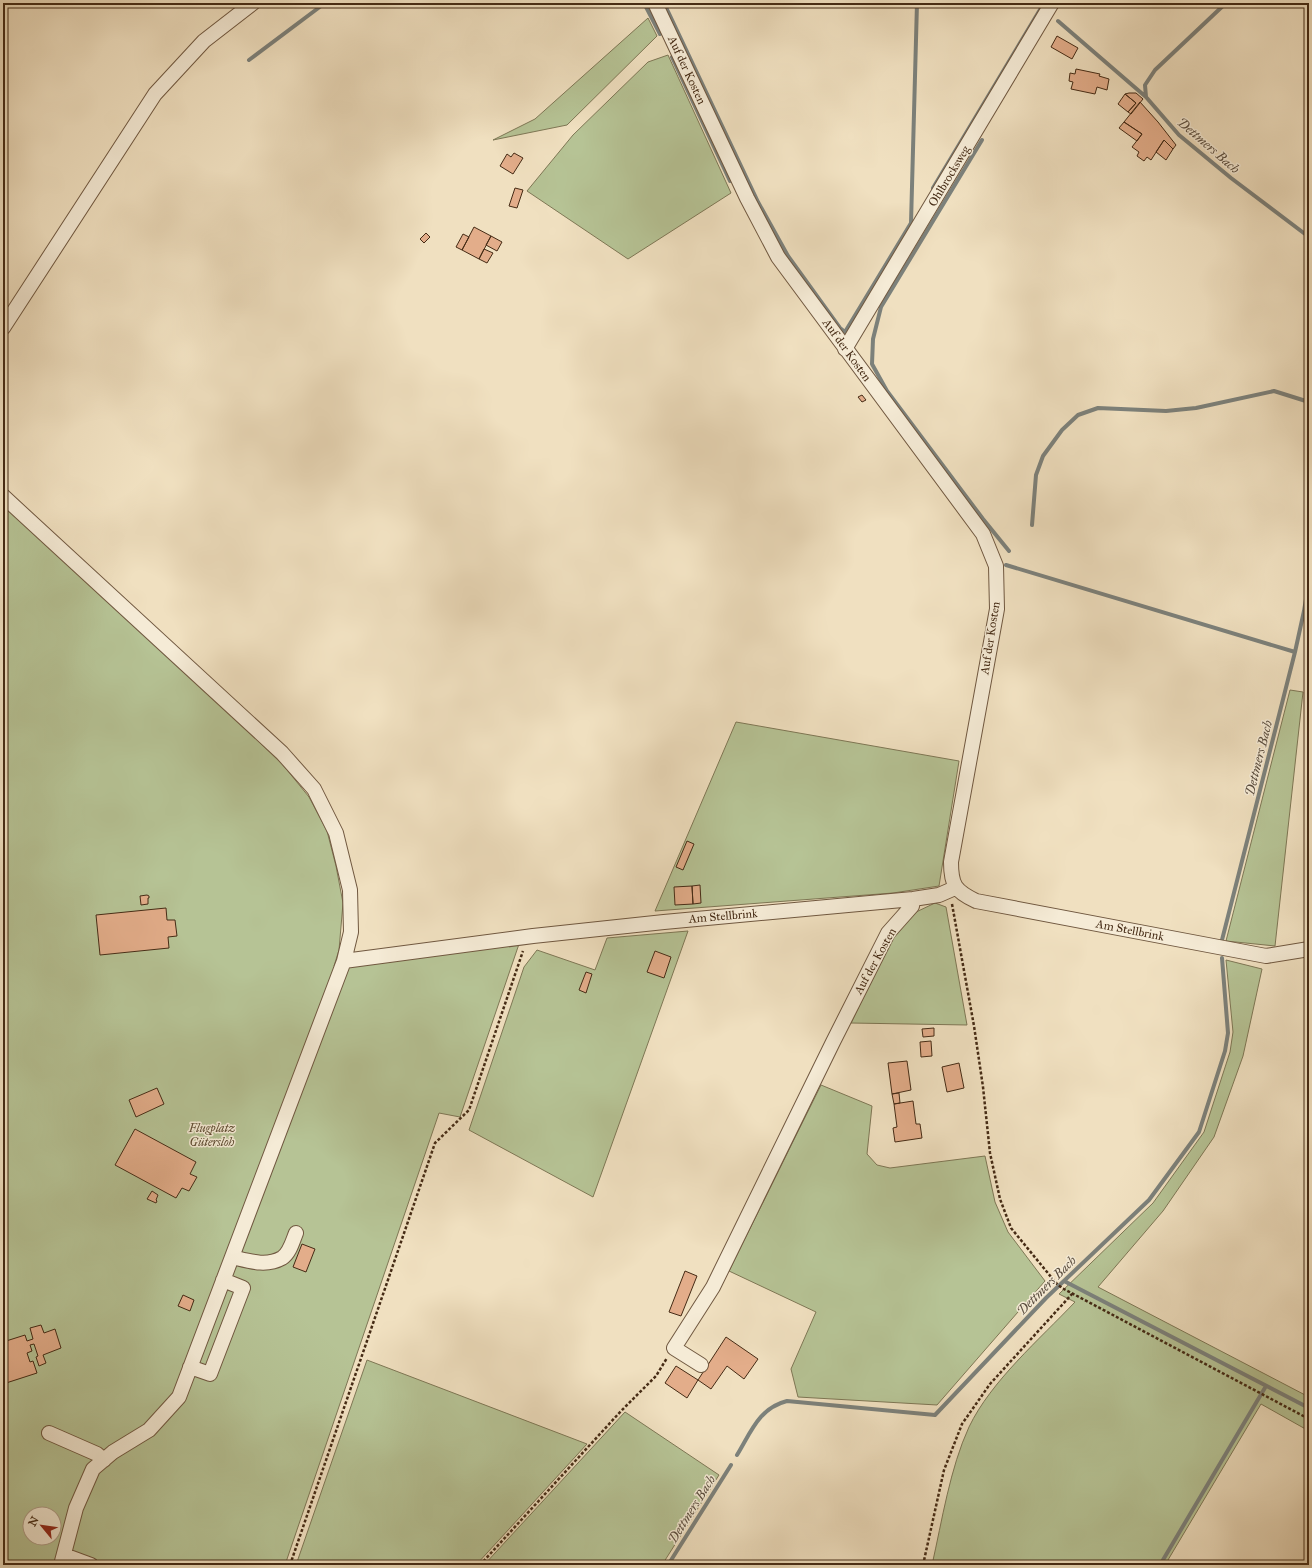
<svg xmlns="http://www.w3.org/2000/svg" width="1312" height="1568" viewBox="0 0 1312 1568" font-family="'IM FELL Great Primer',serif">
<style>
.green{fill:#b6c395;stroke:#7e7755;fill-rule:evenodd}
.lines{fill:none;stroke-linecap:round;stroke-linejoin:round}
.stream{stroke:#7c817b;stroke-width:4}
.building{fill:#e3ad8a;stroke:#452b15}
.minor-casing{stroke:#705840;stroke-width:16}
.path{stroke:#452b15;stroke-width:2.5;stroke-dasharray:3 2;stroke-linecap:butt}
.minor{stroke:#f5ebd6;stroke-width:14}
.labels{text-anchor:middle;stroke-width:3;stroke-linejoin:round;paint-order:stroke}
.street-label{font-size:12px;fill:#452b15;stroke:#f5ebd6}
.park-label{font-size:12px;font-style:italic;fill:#5c492f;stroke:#f5ebd6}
.water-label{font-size:13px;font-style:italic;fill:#5c4f40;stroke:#f5ebd6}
</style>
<rect width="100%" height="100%" fill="#f0e0c0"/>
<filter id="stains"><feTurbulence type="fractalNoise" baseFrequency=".005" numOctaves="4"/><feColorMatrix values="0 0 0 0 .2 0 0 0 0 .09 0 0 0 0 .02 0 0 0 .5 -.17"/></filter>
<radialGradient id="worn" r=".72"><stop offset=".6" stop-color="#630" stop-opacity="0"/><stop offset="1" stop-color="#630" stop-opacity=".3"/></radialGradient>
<path class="green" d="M648,18L657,36L567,125L493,140L535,119Z
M668,55L731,193L628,259L527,191L573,135L648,62Z
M3,504L212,696L283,765L309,797L327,831L336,866L343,903L339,950L334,966L519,944L460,1117L439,1113L285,1565H3ZM30,1514H54V1538H30Z
M1290,690L1303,692L1275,946L1226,941Z
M736,722L959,761L939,886L893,893L655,911Z
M935,903L946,907L967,1025L851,1023L893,936L914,913Z
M688,931L593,1197L469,1130L524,967L537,950L595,970L607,938Z
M1226,960L1262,969L1243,1056L1214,1137L1163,1211L1098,1287L1309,1397V1431L1261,1404L1165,1565H932C942,1521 950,1468 969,1427C991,1381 1040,1339 1075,1302L1059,1294L1153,1203L1204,1132L1230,1052L1233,1032Z
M821,1085L872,1106L867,1154L877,1165L890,1168L985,1156L995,1202L1008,1232L1045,1281L937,1405L798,1397L791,1369L816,1312L729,1271Z
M367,1360L587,1444L476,1565H296Z
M625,1412L719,1475L662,1565H484Z"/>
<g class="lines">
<path class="stream" d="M644,3L660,34
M664,3L758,202L788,256L840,328L845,332L911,223L917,3
M1226,3L1155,70L1145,85L1146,97L1179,135L1231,178L1309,237
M1058,21L1146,97
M672,57L730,181
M249,60L325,3
M982,140L881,307L873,339L872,364L887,391L983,519L1009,551
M933,188L1044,3
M1032,525L1036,475L1043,456L1062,430L1078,415L1098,408L1166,411L1196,408L1274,391L1309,402
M1006,565L1295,652
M1222,940L1295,652L1304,611L1309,581
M1064,1281L1309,1408
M737,1455C751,1432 759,1408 787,1401L935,1415L1046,1298L1149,1200L1199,1132L1225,1051L1228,1033L1222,958
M668,1565L731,1465
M1160,1565L1266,1386"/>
</g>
<path class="building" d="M1057,36L1078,48L1072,59L1051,47Z
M1076,69L1100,74L1099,76L1109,79L1107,90L1097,87L1095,94L1071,89L1073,82L1069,81L1070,73L1075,74Z
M1129,93H1136L1143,99L1131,114L1128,112L1136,103L1125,94Z
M1125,94L1136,103L1128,112L1118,104Z
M1140,102L1158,122L1176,145L1173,149L1164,140L1151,160L1147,157L1144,161L1137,156L1139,152L1132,147L1142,134L1124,122Z
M1124,122L1142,134L1137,141L1119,128Z
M1164,140L1173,149L1166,160L1156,152Z
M514,153L523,158L513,174L500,166L507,154L511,157Z
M515,188L523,190L517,208L509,206Z
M474,227L491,236L479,259L462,250Z
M426,233L430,237L424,243L420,239Z
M463,234L469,237L462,250L456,247Z
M491,236L502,242L497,251L486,245Z
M484,249L493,253L487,263L479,259Z
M862,395L866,400L862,402L858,397Z
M687,841L694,844L683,870L676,867Z
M700,885L701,903L693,904L692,886Z
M692,886L693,904L675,905L674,887Z
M147,895L149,896V898H148V904L141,905L140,896Z
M166,908L167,920H175L177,936L168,937L169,948L100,955L96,915Z
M655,951L671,957L664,978L647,972Z
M586,972L592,974L586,993L579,990Z
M934,1028V1036L923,1037L922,1029Z
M931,1041L932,1056L921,1057L920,1042Z
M907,1061L911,1090L892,1094L888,1063Z
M959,1063L964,1088L947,1092L942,1067Z
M157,1088L164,1104L136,1117L129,1100Z
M899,1093L900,1103L894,1104L892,1094Z
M913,1101L916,1124H920L922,1138L895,1142L893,1128L897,1127L894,1104Z
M135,1129L196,1162L190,1174L197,1177L189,1191L182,1188L176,1198L115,1165Z
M152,1191L158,1195L156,1200L157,1201L156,1203L147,1199Z
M302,1244L315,1249L306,1272L293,1267Z
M685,1271L697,1276L681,1316L669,1312Z
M183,1295L194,1300L190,1311L178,1306Z
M41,1325L44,1333L55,1329L61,1348L43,1355L46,1363L39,1366L36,1357L38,1356L34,1344L30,1345L32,1351L27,1353L30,1362L33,1361L37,1373L3,1384V1342L25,1335L27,1341L33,1339L30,1328Z
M726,1337L758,1359L744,1379L727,1366L711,1389L698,1380Z
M676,1366L698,1380L687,1398L665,1383Z"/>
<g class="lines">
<defs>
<path id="minor" d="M655,3L747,198L778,257L983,534L996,566L997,609L951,862C951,885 955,891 976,901L1266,956L1309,949
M3,328L155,94L204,41L253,3
M845,349L1052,3
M3,496L282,753L314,789L336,833L350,890L351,932L344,961L179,1397L149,1430L113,1452L93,1469L76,1508L61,1565
M344,961L533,936L664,922L913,899L939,895L955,888
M232,1257C249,1261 266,1267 282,1258C290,1253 293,1240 296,1233
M701,1365L674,1348L713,1287L833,1042L888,933L912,906L913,899
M190,1367L210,1374L243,1288L223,1280
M49,1433L97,1454L104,1460
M64,1555L91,1565"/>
</defs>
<use href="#minor" class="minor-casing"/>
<path class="path" d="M952,904L974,1026L983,1087L990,1153L1000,1199L1011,1228L1056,1283L1062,1288L1309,1419
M290,1565L435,1143L469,1110L523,951
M480,1565L621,1411L656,1376L667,1358
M923,1565L944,1470L962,1424L990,1384L1072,1294"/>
<use href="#minor" class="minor"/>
</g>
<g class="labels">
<g class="street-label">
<text transform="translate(687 70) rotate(65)" y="4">Auf der Kosten</text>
<text transform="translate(949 176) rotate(-59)" y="4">Ohlbrocksweg</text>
<text transform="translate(847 350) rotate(54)" y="4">Auf der Kosten</text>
<text transform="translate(990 638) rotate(-81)" y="4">Auf der Kosten</text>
<text transform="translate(723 916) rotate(-5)" y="4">Am Stellbrink</text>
<text transform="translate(1130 930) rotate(11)" y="4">Am Stellbrink</text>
<text transform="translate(875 961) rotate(-61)" y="4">Auf der Kosten</text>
</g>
<g class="park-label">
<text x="212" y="1132">Flugplatz<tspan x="212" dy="14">Gütersloh</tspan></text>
</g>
<g class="water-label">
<text transform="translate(1209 145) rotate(41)" y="5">Dettmers Bach</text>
<text transform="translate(1258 758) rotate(-76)" y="5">Dettmers Bach</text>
<text transform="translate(1046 1285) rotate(-45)" y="5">Dettmers Bach</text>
<text transform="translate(691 1509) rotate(-58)" y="5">Dettmers Bach</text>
</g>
</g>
<rect width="1312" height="1568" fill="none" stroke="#f0e0c0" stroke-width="16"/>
<rect x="4" y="4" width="1304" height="1560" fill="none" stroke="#452b15" stroke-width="2"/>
<rect x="8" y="8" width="1296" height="1552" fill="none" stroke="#452b15"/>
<g transform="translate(42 1526) rotate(299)"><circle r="19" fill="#f5ebd6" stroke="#af9e89"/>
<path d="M0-3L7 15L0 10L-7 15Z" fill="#8f2418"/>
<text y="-6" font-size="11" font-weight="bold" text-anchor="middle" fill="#452b15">N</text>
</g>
<rect width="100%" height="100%" filter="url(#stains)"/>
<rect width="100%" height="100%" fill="url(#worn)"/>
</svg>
